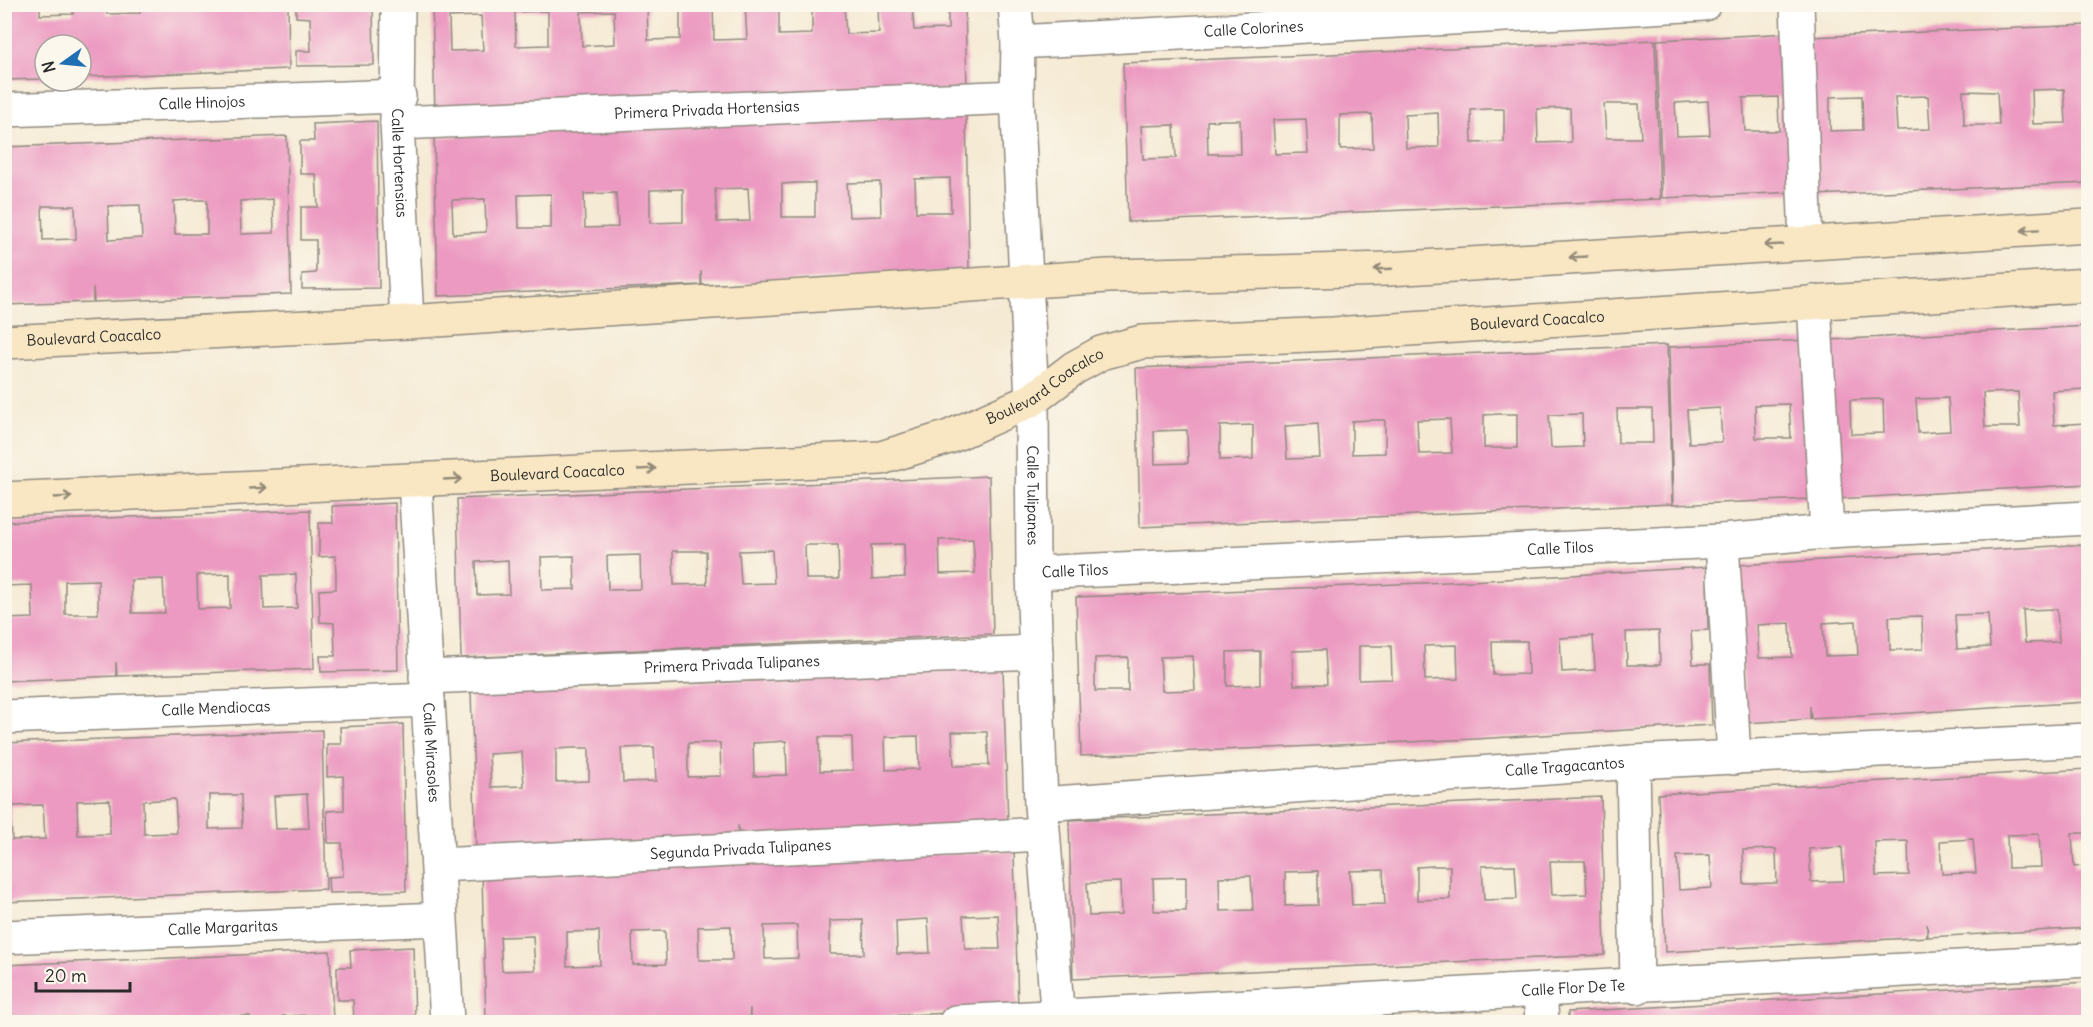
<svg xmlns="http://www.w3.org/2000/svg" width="2093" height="1027" viewBox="0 0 2093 1027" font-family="Delius,sans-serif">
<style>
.building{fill:#ec9ac1;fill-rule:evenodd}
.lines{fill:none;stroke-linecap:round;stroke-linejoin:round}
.street-casing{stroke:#908a80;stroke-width:36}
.secondary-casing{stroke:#908a80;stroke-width:36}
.street{stroke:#fff;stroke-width:33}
.secondary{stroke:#f9e7c3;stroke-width:33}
.oneway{stroke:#928977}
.labels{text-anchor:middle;stroke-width:6;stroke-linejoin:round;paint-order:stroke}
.street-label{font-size:15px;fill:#2b2b2b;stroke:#fbf7ec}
</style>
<rect width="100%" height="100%" fill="#fbf7ec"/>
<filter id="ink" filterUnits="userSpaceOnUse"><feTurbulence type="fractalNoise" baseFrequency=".0167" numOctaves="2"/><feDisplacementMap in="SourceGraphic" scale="12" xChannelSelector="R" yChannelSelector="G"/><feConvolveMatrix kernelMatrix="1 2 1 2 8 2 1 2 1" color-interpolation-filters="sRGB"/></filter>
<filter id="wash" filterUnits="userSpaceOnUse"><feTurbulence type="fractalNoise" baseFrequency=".008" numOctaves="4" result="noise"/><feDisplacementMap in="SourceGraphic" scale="24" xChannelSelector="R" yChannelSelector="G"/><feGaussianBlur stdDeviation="1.35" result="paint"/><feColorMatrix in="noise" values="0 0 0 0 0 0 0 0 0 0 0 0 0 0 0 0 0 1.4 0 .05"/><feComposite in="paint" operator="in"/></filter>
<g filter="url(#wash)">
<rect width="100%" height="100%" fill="#f5ead4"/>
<g id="blocks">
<path class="building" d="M8,4H40V15L73,14V4H106L107,14L140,13V4H172V9L205,8V4H238L239,9L288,4L289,69L81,77V45H45V79L4,80V19H8Z
M296,4H373L374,65L296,66V51H311L310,18L296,17Z
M432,4H647L648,40L680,39V4H713L714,40L747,39L745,4H779V35L812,34V4H844L846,34L879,33L878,4H912L914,30L948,29V4H965L967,90L435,113ZM548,11V45L516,46L515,12ZM614,11L615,44L582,46L581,12ZM481,16L483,50L450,51L449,17Z
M2088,25V183L1815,195L1810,37ZM2064,89L2066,123L2033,124L2032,90ZM1963,91L1997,92L1999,125H1964ZM1862,96L1863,130L1830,131V97ZM1928,96L1930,129L1897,130L1895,97Z
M1794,33L1798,192L1662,198L1657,40ZM1778,97L1779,131H1745L1743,98ZM1708,101L1710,135L1677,136L1675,103Z
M1655,40L1660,199L1128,222L1123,63ZM1604,104H1639L1641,138H1606ZM1570,108L1571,142L1538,143L1537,109ZM1487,109H1504V142L1472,143L1471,110ZM1438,113L1439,147L1406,148L1405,115ZM1372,114L1373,148L1340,149V115ZM1306,119L1308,153L1275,154L1273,120ZM1224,120H1240L1241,154H1208L1207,121ZM1174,125L1176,158L1143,159L1141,126Z
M966,114L969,272L702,285L701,271V285L438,296L434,137ZM950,178L951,212H916L915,179ZM880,182L881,216L849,217L847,183ZM798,183H815V217H782V184ZM748,188L750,221L717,222L715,189ZM683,189V222L650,223V190ZM616,193L618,227L585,228L584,194ZM551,194V228H519L518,195ZM485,199L486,232L453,234L452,200Z
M377,121L379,288L302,289V274L316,273V240H301V207H318L316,174H300V141H314L313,124Z
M287,136L291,294L94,302L93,288V302L4,305V244H10L9,210H4V147ZM273,199L274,233L241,234L240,201ZM190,200H207V234H175L174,201ZM140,205L142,238L109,240L108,206ZM42,206H75L76,239L43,240Z
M2088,326V484L1837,499L1830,340ZM2085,389L2086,423L2054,425L2052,391ZM2018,392L2020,427H1985L1983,393ZM1948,398L1950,431L1918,433L1916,399ZM1883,399L1884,433L1851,434L1850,400Z
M1806,340L1810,499L1673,505L1669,347ZM1789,404L1791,438H1756L1755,405ZM1720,408L1722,442L1689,443L1687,410Z
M1667,345L1672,504L1140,527L1136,368ZM1617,409H1652L1653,443H1618ZM1499,414H1517V448H1484V415ZM1582,414L1583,447L1551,448L1549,415ZM1450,419L1452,453L1419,454L1417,420ZM1368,420H1385V453L1352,454V421ZM1318,424L1320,458L1287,459L1285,426ZM1253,425V459L1220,460V426ZM1187,430L1188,463L1155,464L1154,431Z
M989,476L993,634L461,658L457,499ZM973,539L975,573L940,574L939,540ZM904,544L905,577L872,579L871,545ZM805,545H838L839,579H806ZM772,550L774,583L741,584L739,551ZM673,551H706L707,584L674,585ZM640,555L641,589L608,590L607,556ZM574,556L575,589L542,590L541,557ZM508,560L509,594L477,595L476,562Z
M395,503L398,670L321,672L320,656H335L334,623L320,622L319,590L336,589V573L335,556L319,557V523H333L332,506Z
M310,510L314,669L117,676L116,662V676L4,681V619L33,618L32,585L4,586V522ZM230,574V608L198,609L197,575ZM296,574L297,608L264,609L263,575ZM163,579L165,613H132L131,580ZM98,580V614H65V581Z
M2088,544V702L1811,719L1810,706V719L1745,723L1738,565ZM2057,609L2059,642L2025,643L2023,610ZM1988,614L1990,647L1957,649L1955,615ZM1922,616L1923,649L1890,650L1889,617ZM1856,621L1858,655L1825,656L1823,623ZM1790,623L1792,657L1759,658L1757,625Z
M1707,567L1708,630L1691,631L1693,664H1710L1712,725L1476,739L1081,756L1076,597L1471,581ZM1659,631L1660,665H1627L1626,632ZM1593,636L1595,670L1562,672L1560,638ZM1492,641H1527L1528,674L1493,675ZM1457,645L1458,679L1425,680L1424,646ZM1359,646H1391L1392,679L1359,680ZM1325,650L1327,684L1294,685L1292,651ZM1260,651V685L1227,686V652ZM1193,656L1195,690L1162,691L1160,657ZM1128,657V691H1095V658Z
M1003,668L1008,826L739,838L738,825V838L476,849L471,691ZM952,732H987L989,765L954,766ZM918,736L919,769L886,770L885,737ZM819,737H852L853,770L820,771ZM786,741L787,775L754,776L753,743ZM688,743H720L721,776L688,777ZM654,747L656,781L623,782L621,748ZM572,748H589V781L556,782V749ZM522,752L524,786L491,787L489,754Z
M403,724L406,891L329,893L328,877L343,876L342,843H328L327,811L344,810V794L343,776L327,777V744H341L340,727Z
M322,730L326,889L4,902V743ZM307,794L309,828L276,829L274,796ZM209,795H241L242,828L209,829ZM175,799L177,833L144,834L143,801ZM110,800V834L78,835L77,801ZM43,805L45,839L12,840L10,806Z
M2088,769V833H2072L2074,867L2088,866V928L1928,937L1927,924V937L1665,952L1658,794ZM2039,834L2041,867L2008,868L2007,835ZM1973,839L1976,873L1942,874L1940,841ZM1908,841L1909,875L1876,876L1875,842ZM1842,847L1844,881L1811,882L1809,849ZM1776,849L1777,883L1744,884L1743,850ZM1710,855L1712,888L1679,890L1677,856Z
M1601,797L1605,955L1073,979L1069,820ZM1550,861H1585L1587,894L1552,895ZM1515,865L1517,899L1484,900L1482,866ZM1433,866H1450V899L1417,900V867ZM1383,870L1385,904L1352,905L1350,871ZM1318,871V905L1285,906V872ZM1251,876L1253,910L1220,911L1219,877ZM1186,877V911H1154L1153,878ZM1120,882L1121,915L1089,916L1087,883Z
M1014,851L1018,1010L750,1022V1008L749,1022H486L482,875ZM998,915L1000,949H965L963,916ZM928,919L930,953L897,954L896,921ZM863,920L864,954H830V921ZM797,925L798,958L765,959L764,926ZM731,926L732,960H699L698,927ZM599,931L600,965L567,966V932ZM665,931L666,964L633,965L632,932ZM533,936L535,970L502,971L500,937Z
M413,947L415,1022H354L353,1000H337V967H351L350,950Z
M330,951L333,1022H317L316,1015L283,1016L284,1022H251L250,1016L217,1017V1022H4V965Z
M2088,982V1022H1568V1012Z
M1528,1019V1022H1485L1496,1020Z"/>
</g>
</g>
<g filter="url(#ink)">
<use href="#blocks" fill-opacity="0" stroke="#908a80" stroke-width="1.5"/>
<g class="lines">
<defs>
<g id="street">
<path id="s1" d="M398,4L397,123L407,322"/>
<path id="s2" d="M1015,4L1018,42L1017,97L1032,400L1033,573L1041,804L1058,1022"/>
<path d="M1797,4L1806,243"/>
<path id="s3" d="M1018,42L1704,4"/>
<path id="s4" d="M4,110L399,96"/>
<path id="s5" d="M397,123L1017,97"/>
<path d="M1814,302L1827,532"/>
<path id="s6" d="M415,481L447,1022"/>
<path d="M1722,541L1734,758"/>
<path id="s7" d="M1033,573L1722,541L1827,532L2088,518"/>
<path id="s8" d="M426,677L1036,652"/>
<path id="s9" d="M4,717L428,700"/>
<path d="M1633,762L1637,987"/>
<path id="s10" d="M1041,804L1633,762L2088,740"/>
<path id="s11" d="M438,865L1043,834"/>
<path id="s12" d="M4,937L440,919"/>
<path d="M1540,990L1542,1022"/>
<path id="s13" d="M956,1022L2088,960"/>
</g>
<g id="secondary">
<path id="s14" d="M4,342L407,322L1108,276L1389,269L2088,226"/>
<path id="s15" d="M4,499L881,458L949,437L1032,400L1074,368L1101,353L1142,342L1333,334L2088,285"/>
</g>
</defs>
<use href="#street" class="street-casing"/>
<use href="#secondary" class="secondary-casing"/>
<use href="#street" class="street"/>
<use href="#secondary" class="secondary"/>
</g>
<defs><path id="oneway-shaft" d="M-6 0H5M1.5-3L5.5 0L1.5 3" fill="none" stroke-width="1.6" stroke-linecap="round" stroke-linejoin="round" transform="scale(1.5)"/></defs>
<g class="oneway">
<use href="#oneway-shaft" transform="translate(2030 230) rotate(176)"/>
<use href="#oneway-shaft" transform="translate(1773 245) rotate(177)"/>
<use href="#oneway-shaft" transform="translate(1578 257) rotate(177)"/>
<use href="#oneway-shaft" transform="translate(1383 269) rotate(178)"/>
<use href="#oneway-shaft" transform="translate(647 469) rotate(-3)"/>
<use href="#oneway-shaft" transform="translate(453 479) rotate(-3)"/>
<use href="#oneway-shaft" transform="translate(258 488) rotate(-3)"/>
<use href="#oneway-shaft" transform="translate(63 497) rotate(-3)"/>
</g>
</g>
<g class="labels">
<g class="street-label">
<text dy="5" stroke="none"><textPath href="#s3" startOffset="236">Calle Colorines</textPath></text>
<text dy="5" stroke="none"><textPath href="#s4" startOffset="198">Calle Hinojos</textPath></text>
<text dy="5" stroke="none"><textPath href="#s5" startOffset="310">Primera Privada Hortensias</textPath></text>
<text dy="5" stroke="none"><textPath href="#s1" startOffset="159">Calle Hortensias</textPath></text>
<text dy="5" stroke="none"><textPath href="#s15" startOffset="1562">Boulevard Coacalco</textPath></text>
<text dy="5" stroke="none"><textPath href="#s14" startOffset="90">Boulevard Coacalco</textPath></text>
<text dy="5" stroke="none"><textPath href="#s15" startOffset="1058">Boulevard Coacalco</textPath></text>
<text dy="5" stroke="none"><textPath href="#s15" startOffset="554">Boulevard Coacalco</textPath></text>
<text dy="5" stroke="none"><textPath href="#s2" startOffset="492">Calle Tulipanes</textPath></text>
<text dy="5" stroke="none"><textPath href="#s7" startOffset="528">Calle Tilos</textPath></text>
<text dy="5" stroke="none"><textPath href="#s7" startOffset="42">Calle Tilos</textPath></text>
<text dy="5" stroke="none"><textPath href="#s8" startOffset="306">Primera Privada Tulipanes</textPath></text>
<text dy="5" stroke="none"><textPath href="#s9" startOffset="212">Calle Mendiocas</textPath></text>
<text dy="5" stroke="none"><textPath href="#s6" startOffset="272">Calle Mirasoles</textPath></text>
<text dy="5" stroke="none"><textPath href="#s10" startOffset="525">Calle Tragacantos</textPath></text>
<text dy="5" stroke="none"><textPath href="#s11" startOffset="303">Segunda Privada Tulipanes</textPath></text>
<text dy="5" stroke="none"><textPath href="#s12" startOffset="219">Calle Margaritas</textPath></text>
<text dy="5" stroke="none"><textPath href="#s13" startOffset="618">Calle Flor De Te</textPath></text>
</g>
</g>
<rect width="2093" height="1027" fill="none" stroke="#fbf7ec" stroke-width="24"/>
<g transform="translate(63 63) rotate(255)"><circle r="28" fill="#fbf7ec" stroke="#a8a59f" stroke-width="1.5"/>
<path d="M0-4.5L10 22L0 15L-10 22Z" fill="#1f6fb2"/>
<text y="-9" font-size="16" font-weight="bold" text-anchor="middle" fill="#2b2b2b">N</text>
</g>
<path d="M36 982v9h94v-9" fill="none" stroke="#2b2b2b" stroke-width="3"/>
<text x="45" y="982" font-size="18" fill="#2b2b2b" stroke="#fbf7ec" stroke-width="4.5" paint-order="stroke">20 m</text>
</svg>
